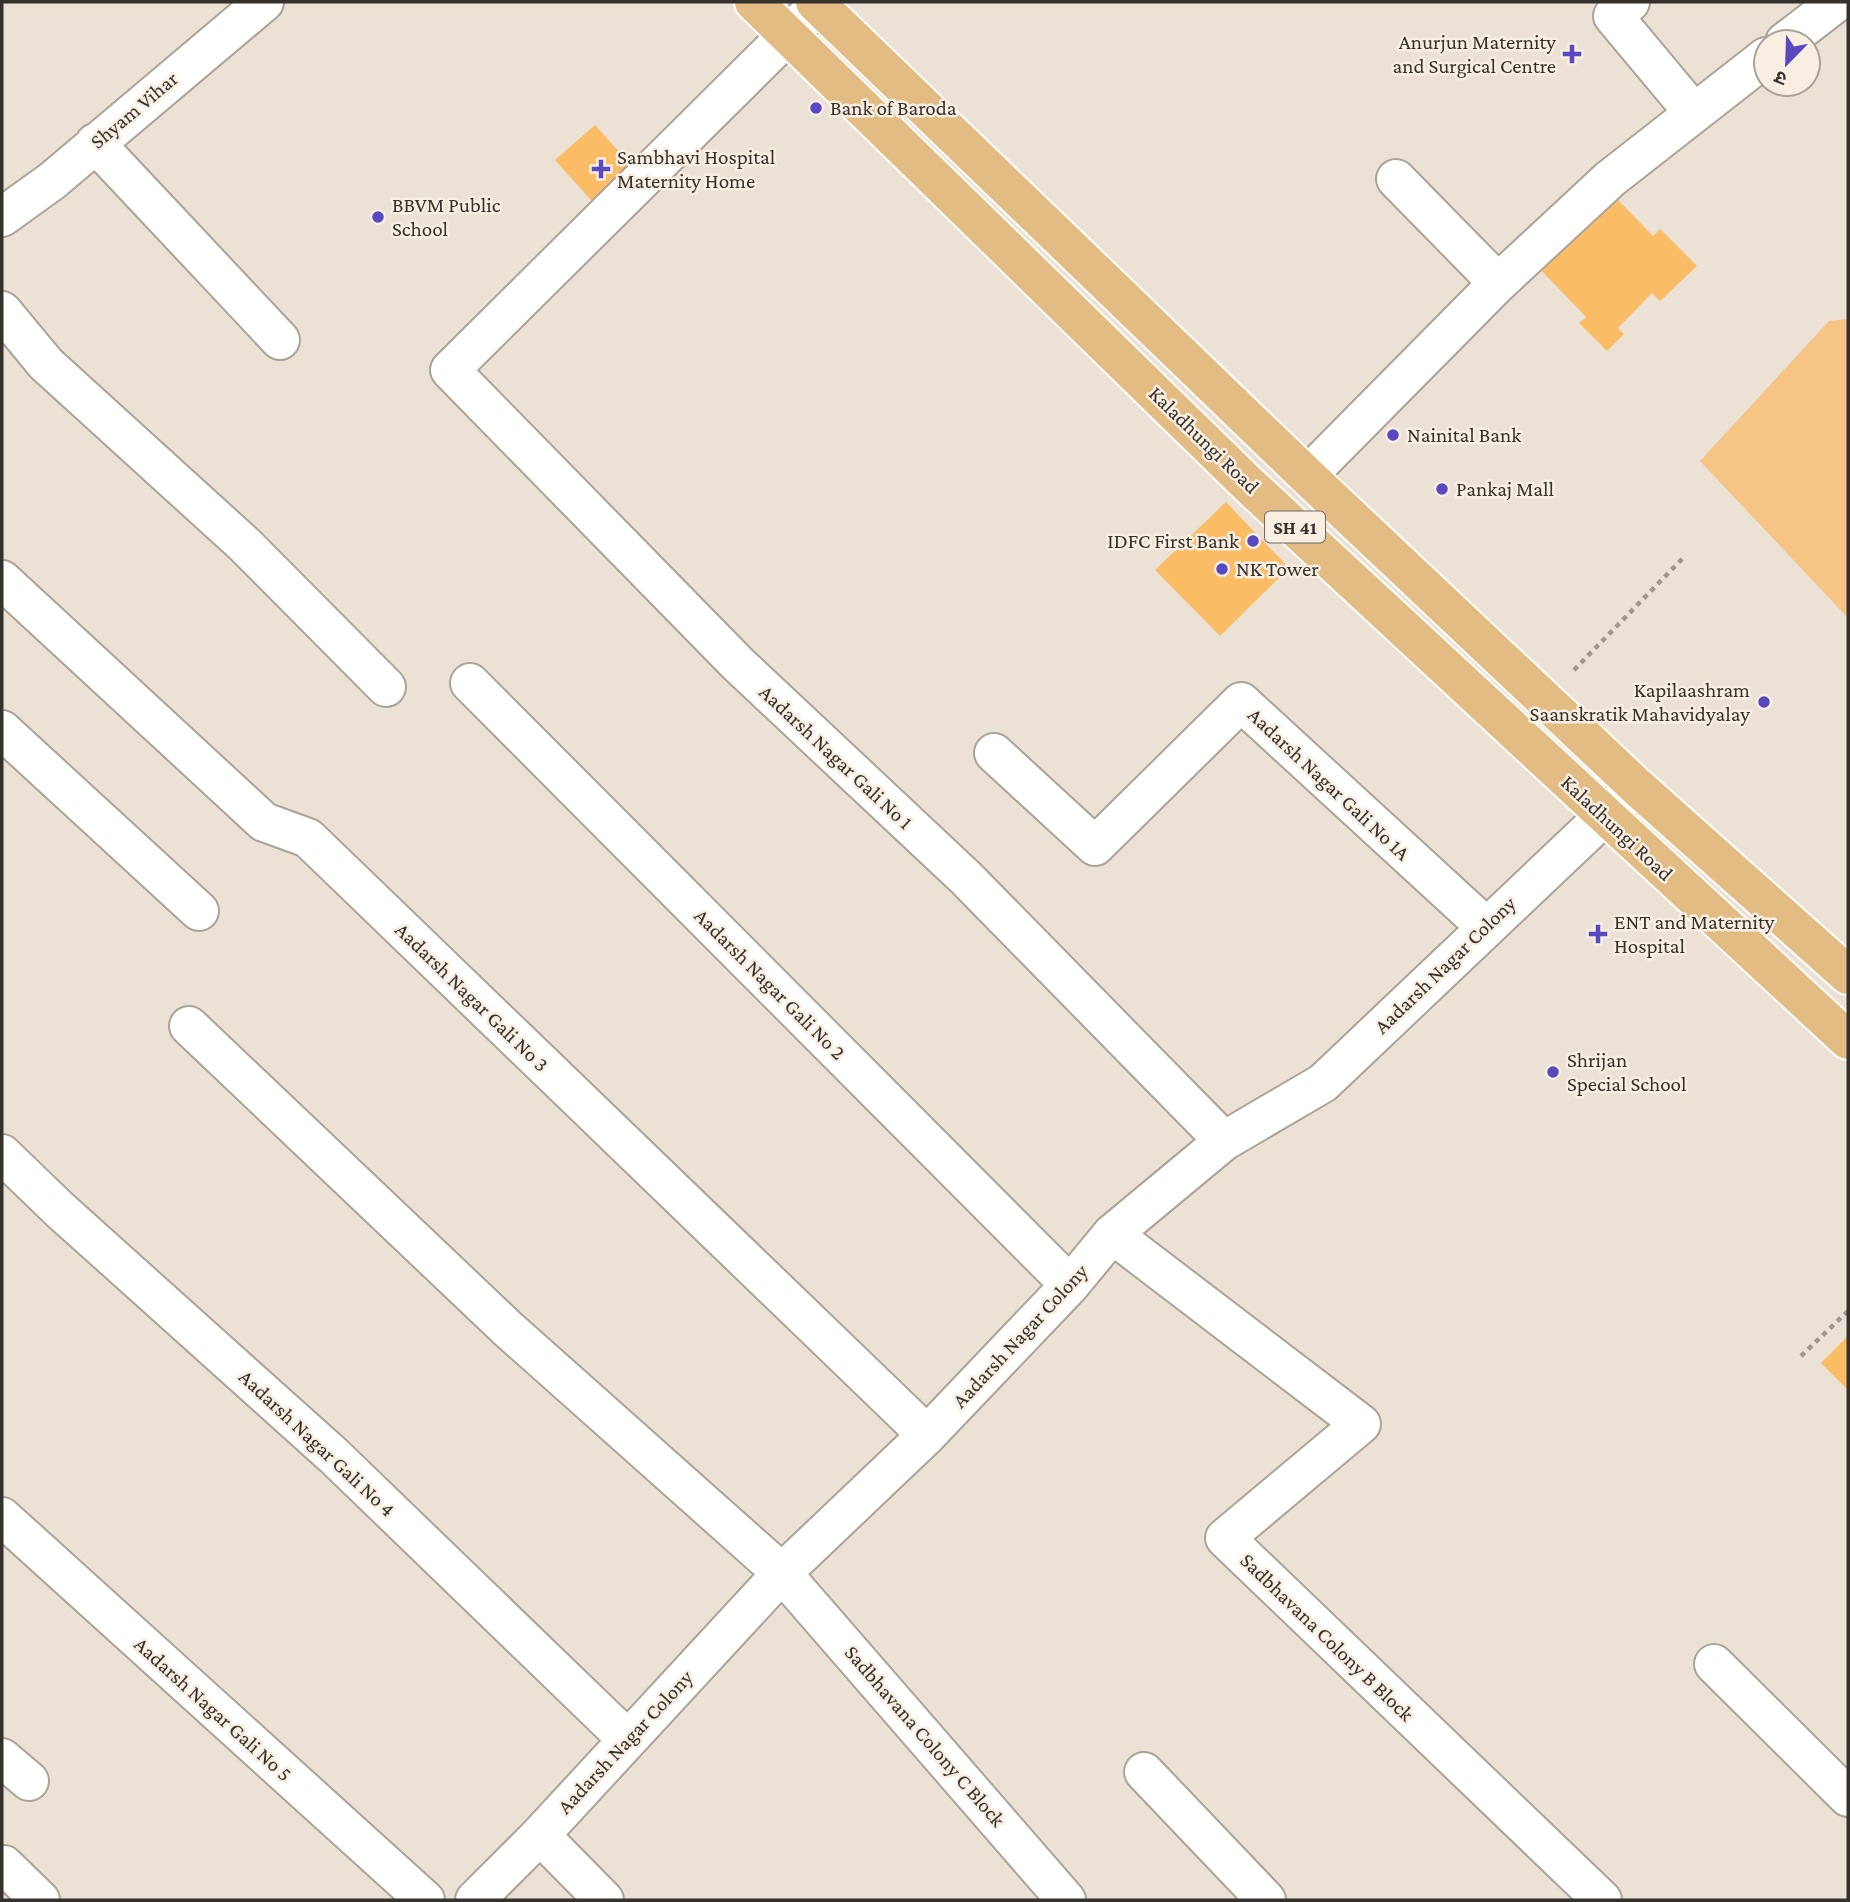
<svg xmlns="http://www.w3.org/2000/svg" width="1850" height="1902" viewBox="0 0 1850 1902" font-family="'Crimson Pro','Noto Sans Devanagari',serif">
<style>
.green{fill:#f6c484}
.building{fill:#fbbc66}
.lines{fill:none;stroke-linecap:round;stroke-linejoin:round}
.minor-casing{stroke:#aca397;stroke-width:42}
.major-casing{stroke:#fff;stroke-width:42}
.path{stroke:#a09890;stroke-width:4.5;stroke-dasharray:5 5;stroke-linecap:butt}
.minor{stroke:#fff;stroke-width:38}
.major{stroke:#e2bc82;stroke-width:38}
.poi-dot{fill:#5849c1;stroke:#f8eee2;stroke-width:2.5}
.labels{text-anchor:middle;stroke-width:5;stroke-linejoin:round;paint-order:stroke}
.shield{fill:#f8eee2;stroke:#706a63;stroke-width:2}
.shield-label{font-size:19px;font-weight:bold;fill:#35312d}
.poi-label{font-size:21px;fill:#35312d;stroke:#f8eee2;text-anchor:start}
.street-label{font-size:21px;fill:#35312d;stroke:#f8eee2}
</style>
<rect width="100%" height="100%" fill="#ebe1d5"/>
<path class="green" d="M1848,319V618L1700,461L1829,321Z"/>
<path class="building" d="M595,125L639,174L599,209L555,160Z
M1615,197L1653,236L1660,229L1697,266L1660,301L1652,293L1618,328L1624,334L1607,351L1579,323L1586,317L1540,269Z
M1226,502L1289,568L1220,636L1155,570Z
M1848,1336V1390L1821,1363Z"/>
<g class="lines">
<defs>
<path id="minor" d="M1630,2L1613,16L1694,113
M818,5L450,370L738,664L966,878L1224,1141
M1785,42L1837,2
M95,143L280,340
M1396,179L1498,283
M2,217L52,181L264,2
M2,311L46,364L245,545L386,687
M1307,476L1498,283L1610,179L1766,57
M2,580L264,822L308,838L927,1435
M470,683L1070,1285
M2,730L199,911
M994,753L1095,846L1241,702L1485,926
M189,1026L508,1329L782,1573L1066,1900
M2,1154L60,1210L334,1456L627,1739
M1112,1234L1361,1424L1225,1538L1602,1900
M2,1517L425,1900
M1714,1664L1848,1797
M2,1758L29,1781
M1144,1772L1266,1900
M540,1835L604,1900
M4,1865L40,1900
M475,1900L540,1835L782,1573L927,1435L1070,1285L1112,1234L1224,1141L1323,1083L1636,786"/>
<path id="major" d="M754,2L1249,485L1848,1040
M815,2L1307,476L1636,786L1848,975"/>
</defs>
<use href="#minor" class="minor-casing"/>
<use href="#major" class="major-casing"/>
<path class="path" d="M1574,670L1685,556
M1801,1356L1848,1311"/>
<use href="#minor" class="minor"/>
<use href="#major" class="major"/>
</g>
<g class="poi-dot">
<path d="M1568.5 43.5h7v7h7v7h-7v7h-7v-7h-7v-7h7z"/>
<circle cx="816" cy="108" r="7"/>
<path d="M597.5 158.5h7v7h7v7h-7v7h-7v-7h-7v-7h7z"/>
<circle cx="378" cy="217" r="7"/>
<circle cx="1393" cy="435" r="7"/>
<circle cx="1442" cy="489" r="7"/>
<circle cx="1253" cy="541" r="7"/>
<circle cx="1222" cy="569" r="7"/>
<circle cx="1764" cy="702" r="7"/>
<path d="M1594.5 923.5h7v7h7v7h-7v7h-7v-7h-7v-7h7z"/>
<circle cx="1553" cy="1072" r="7"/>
</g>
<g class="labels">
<rect class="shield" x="1265" y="511.5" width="60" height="31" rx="5"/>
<g class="shield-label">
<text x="1295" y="534">SH 41</text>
</g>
<g class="poi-label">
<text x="1556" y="49" text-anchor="end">Anurjun Maternity<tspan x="1556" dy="24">and Surgical Centre</tspan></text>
<text x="830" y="115">Bank of Baroda</text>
<text x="617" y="164">Sambhavi Hospital<tspan x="617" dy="24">Maternity Home</tspan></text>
<text x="392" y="212">BBVM Public<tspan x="392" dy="24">School</tspan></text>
<text x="1407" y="442">Nainital Bank</text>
<text x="1456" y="496">Pankaj Mall</text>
<text x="1239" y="548" text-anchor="end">IDFC First Bank</text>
<text x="1236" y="576">NK Tower</text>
<text x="1750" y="697" text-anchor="end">Kapilaashram<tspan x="1750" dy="24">Saanskratik Mahavidyalay</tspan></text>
<text x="1614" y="929">ENT and Maternity<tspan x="1614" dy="24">Hospital</tspan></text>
<text x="1567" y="1067">Shrijan<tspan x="1567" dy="24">Special School</tspan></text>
</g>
<g class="street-label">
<text transform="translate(134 110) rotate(-40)" y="7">Shyam Vihar</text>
<text transform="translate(1204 440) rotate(44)" y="7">Kaladhungi Road</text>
<text transform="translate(836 757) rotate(43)" y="7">Aadarsh Nagar Gali No 1</text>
<text transform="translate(1329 784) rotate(43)" y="7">Aadarsh Nagar Gali No 1A</text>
<text transform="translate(1617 828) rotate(43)" y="7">Kaladhungi Road</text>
<text transform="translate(1445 965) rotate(-44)" y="7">Aadarsh Nagar Colony</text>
<text transform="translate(770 984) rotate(45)" y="7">Aadarsh Nagar Gali No 2</text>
<text transform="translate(472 997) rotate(44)" y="7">Aadarsh Nagar Gali No 3</text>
<text transform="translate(1020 1336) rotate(-47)" y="7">Aadarsh Nagar Colony</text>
<text transform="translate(317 1443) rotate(43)" y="7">Aadarsh Nagar Gali No 4</text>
<text transform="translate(1327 1637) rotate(44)" y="7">Sadbhavana Colony B Block</text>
<text transform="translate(213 1709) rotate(42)" y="7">Aadarsh Nagar Gali No 5</text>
<text transform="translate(925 1736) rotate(49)" y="7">Sadbhavana Colony C Block</text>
<text transform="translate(625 1742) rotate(-47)" y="7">Aadarsh Nagar Colony</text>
</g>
</g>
<rect width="1850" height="1902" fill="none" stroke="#35312d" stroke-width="7"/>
<g transform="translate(1787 63) rotate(203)"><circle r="33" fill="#f8eee2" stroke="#aaa29a" stroke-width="2"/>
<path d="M0-5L12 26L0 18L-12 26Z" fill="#5849c1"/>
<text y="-10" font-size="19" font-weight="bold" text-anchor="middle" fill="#35312d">उ</text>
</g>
</svg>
